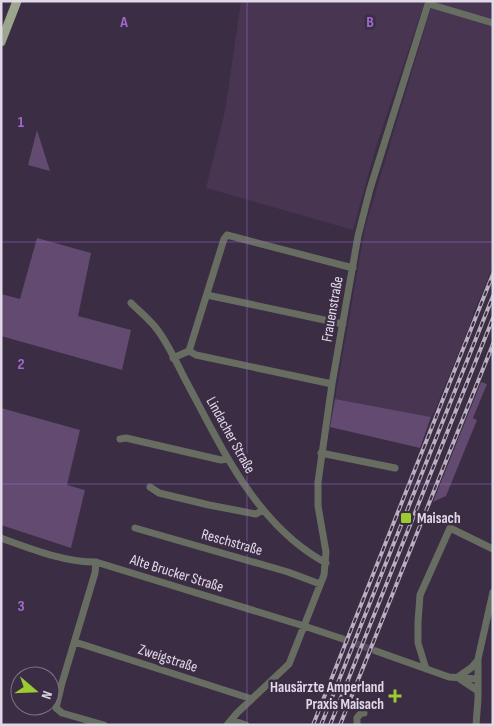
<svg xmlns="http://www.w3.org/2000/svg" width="494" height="726" viewBox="0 0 494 726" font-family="'Sofia Sans Condensed',sans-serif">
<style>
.built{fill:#473552}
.green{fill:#624a71}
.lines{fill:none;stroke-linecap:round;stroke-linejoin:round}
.minor-tunnel{stroke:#54475d;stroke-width:7;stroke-dasharray:7 3.5;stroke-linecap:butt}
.minor{stroke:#686d61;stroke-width:7}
.major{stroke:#9ca68d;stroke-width:9}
.rail-casing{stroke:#b9afbf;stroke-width:4}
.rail{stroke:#3b2d44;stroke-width:2;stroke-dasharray:5.5;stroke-linecap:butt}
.grid{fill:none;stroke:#9f69cd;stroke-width:1;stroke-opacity:0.55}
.poi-dot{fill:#9cca31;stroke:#3b2d44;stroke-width:2}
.labels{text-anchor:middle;stroke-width:5;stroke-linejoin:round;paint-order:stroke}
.street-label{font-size:15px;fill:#e2d9e8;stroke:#3b2d44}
.poi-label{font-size:15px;font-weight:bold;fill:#e2d9e8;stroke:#3b2d44;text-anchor:start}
.grid-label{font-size:16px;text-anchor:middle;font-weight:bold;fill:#9f69cd;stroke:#3b2d44;stroke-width:5;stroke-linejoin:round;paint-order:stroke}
</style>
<rect width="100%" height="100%" fill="#3b2d44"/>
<path class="built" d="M241,1H425L376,147L353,230L206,188L225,111Z
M433,1H493V266L475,310L473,311V317L435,410L431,417L335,399L365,228Z"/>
<path class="green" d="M37,130L50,171L28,165Z
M37,238L91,253L78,316L131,330L122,370L1,336V294L20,299Z
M481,382L487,384L473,418L477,420L446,496L433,502Z
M335,399L431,417L420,448L330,427Z
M1,408L80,430L67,485L85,490L71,548L1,525Z"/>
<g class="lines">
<path class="minor-tunnel" d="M343,639L376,651"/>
<path class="minor" d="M429,4L493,23
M207,295L343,324
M131,303C139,311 149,319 156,328C168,343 177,364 186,381C222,448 256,525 326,563
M189,351L224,239L227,235L353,268
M173,358L189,351L196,355L332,384
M120,439L126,438L221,460L228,459
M321,453L395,468
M150,487L159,493L209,505L256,514L263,510
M135,528L288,572L320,584
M1,538C31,549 64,562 96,562L304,626L343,639
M96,562L95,573L62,683L56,708L62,713L104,725
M75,642L252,699
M376,651L449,677L477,679
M426,669L418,643V622L420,595L450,528L493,549
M458,677L471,668L478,660
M460,679L478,691
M231,720L246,725
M227,725L237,713L289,664L324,575L326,552L318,506V482L332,384L358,236L370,189L429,1
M357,725V718L361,713H364
M476,725L478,699V659L493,592"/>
<path class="major" d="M1,42L17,1"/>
<defs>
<path id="rail" d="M313,725L493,274
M321,725L493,296
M330,725L493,318
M340,725L493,344"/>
</defs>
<use href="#rail" class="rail-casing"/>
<use href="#rail" class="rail"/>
</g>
<path class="grid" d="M247,1V725M1,242H493M1,484H493"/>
<g class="poi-dot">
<rect x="400" y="512" width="12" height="12" rx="2.5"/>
<path d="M392.5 688.5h5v5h5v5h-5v5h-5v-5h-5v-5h5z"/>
</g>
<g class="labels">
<g class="street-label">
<text transform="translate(332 309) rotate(-80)" y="5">Frauenstraße</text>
<text transform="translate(231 435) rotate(61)" y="5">Lindacher Straße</text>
<text transform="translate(232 542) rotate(16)" y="5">Reschstraße</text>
<text transform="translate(177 573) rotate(17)" y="5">Alte Brucker Straße</text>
<text transform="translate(168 658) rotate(18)" y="5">Zweigstraße</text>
</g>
<g class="poi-label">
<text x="417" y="523">Maisach</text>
<text x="384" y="692" text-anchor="end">Hausärzte Amperland<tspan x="384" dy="17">Praxis Maisach</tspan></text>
</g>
</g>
<g class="grid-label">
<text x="124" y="27">A</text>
<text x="370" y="27">B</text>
<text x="21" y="127">1</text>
<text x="21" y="369">2</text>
<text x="21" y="611">3</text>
</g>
<rect width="494" height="726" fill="none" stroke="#e2d9e8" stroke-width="5"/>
<g transform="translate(35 691) rotate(109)"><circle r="24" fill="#3b2d44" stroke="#7e7286"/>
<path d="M0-4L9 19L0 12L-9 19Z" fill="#9cca31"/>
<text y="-8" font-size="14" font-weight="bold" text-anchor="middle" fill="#e2d9e8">N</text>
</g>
</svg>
